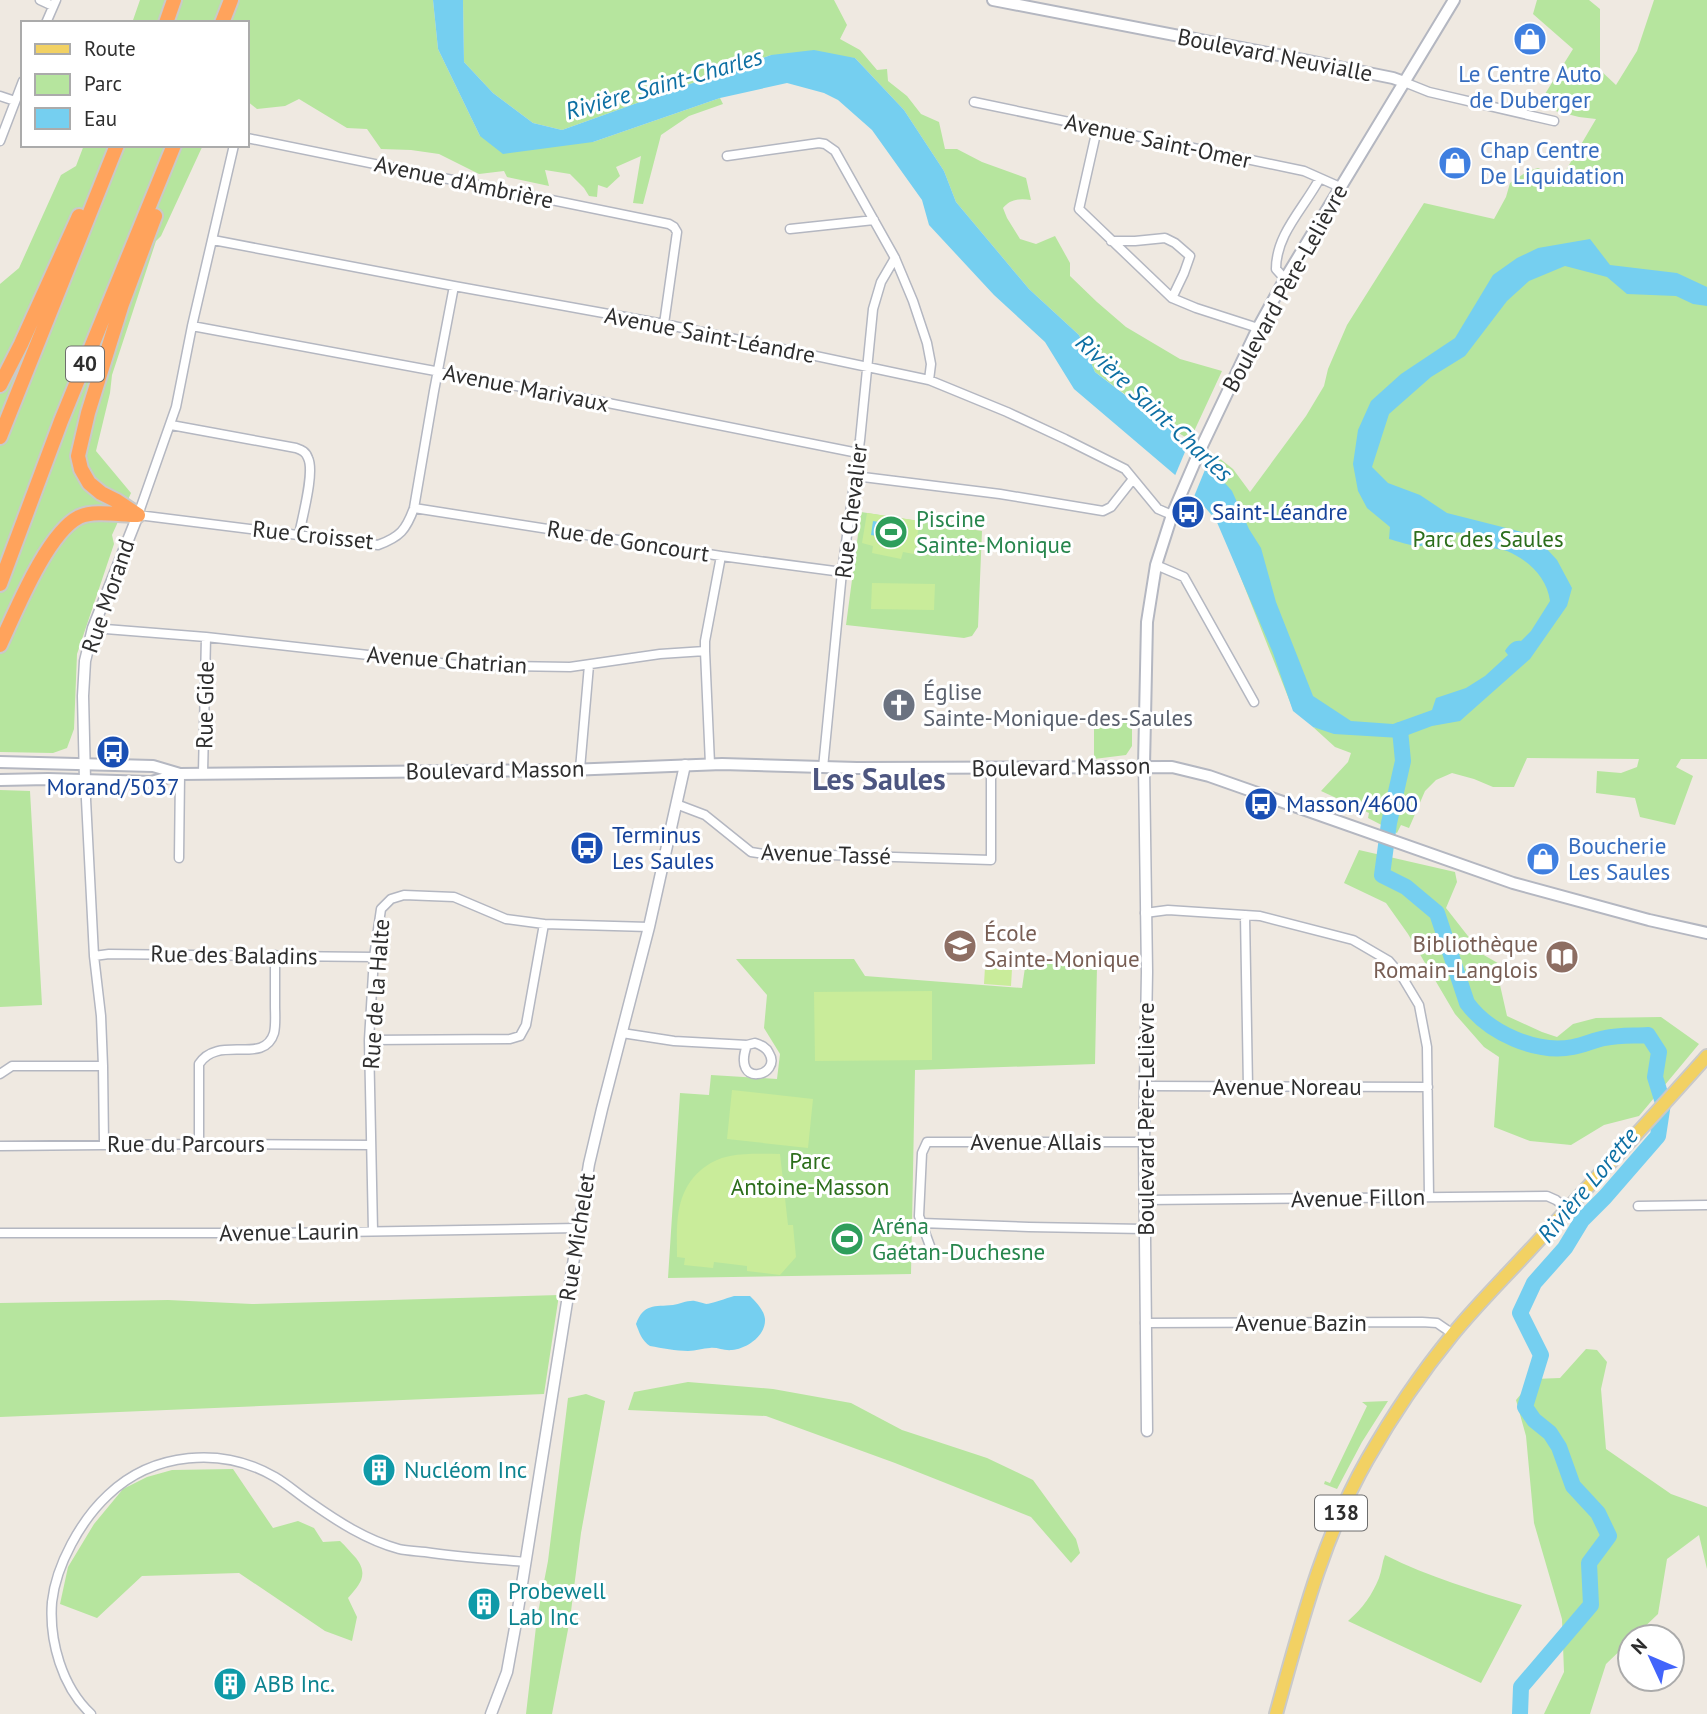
<svg xmlns="http://www.w3.org/2000/svg" width="1707" height="1714" viewBox="0 0 1707 1714" font-family="'PT Sans',sans-serif">
<style>
.green{fill:#b6e59e}
.pitch{fill:#c9ec9a}
.water{fill:#75cff0}
.pier{fill:#efe9e1}
.lines{fill:none;stroke-linecap:round;stroke-linejoin:round}
.river{stroke:#75cff0;stroke-width:16}
.minor-casing{stroke:#b4b7c1;stroke-width:11}
.tertiary-casing{stroke:#b4b7c1;stroke-width:13}
.secondary-casing{stroke:#b4b7c1;stroke-width:14}
.primary-casing{stroke:#c9c9c9;stroke-width:16}
.motorway-casing{stroke:#c9c9c9;stroke-width:18}
.minor{stroke:#fff;stroke-width:8}
.tertiary{stroke:#fff;stroke-width:10}
.secondary{stroke:#fff;stroke-width:10}
.primary{stroke:#f2d163;stroke-width:12}
.motorway{stroke:#ffa35c;stroke-width:14}
.labels{text-anchor:middle;stroke-width:6;stroke-linejoin:round;paint-order:stroke}
.shield{fill:#fff;stroke:#6d6d6d;stroke-width:2}
.shield-label{font-size:21px;font-weight:bold;fill:#2e2e2e}
.street-label{font-size:23px;fill:#2e2e2e;stroke:#fff}
.shop-label{font-size:23px;fill:#366cbe;stroke:#fff;text-anchor:start}
.transit-label{font-size:23px;fill:#164399;stroke:#fff;text-anchor:start}
.leisure-label{font-size:23px;fill:#27864d;stroke:#fff;text-anchor:start}
.park-label{font-size:23px;fill:#2c6e1b;stroke:#fff}
.worship-label{font-size:23px;fill:#5b616d;stroke:#fff;text-anchor:start}
.education-label{font-size:23px;fill:#785e54;stroke:#fff;text-anchor:start}
.culture-label{font-size:23px;fill:#0d838f;stroke:#fff;text-anchor:start}
.water-label{font-size:24px;font-style:italic;fill:#0d6fa3;stroke:#fff}
.district-label{font-size:30px;font-weight:bold;fill:#4d5680;stroke:#fff}
</style>
<rect width="100%" height="100%" fill="#efe9e1"/>
<path class="green" d="M140,0H433L438,49L480,136L593,142L720,98L723,104L689,116L661,135L643,204L633,203L641,156L616,167L620,176L607,188L598,185L597,197L589,196L584,188L570,174L545,170L549,186L507,177L504,171L479,174L439,154L411,150L381,149L367,129L347,128L299,99L285,106L257,109L247,101V23H132Z
M463,0H834L847,25L840,39L860,50L877,70L887,69L888,81L907,96L921,114L939,122L945,149H957L982,162L1026,178L1031,200C1020,198 1010,199 1003,208L1007,218L1020,239L1036,244L1055,236L1070,263V276L1097,302L1126,327L1180,359L1222,371L1190,440L1169,427L1095,372L1079,335L1029,289L956,202L944,171L904,110L855,58L771,55L562,130L533,123L493,93L464,62Z
M1537,0H1589L1600,9V70L1616,85L1637,51L1654,0H1707V759H1681L1676,767L1693,776L1675,825L1640,817L1635,798L1596,793L1597,771L1621,773L1637,767L1639,759L1527,758L1514,787H1493L1474,779L1452,773L1436,780L1425,791L1409,828L1401,825L1397,833L1368,818L1369,813L1321,791L1348,762L1351,753L1335,747L1313,727L1322,729L1292,707L1222,530L1210,466L1214,454L1233,469L1250,492L1306,416L1324,386L1328,369L1347,325L1424,203L1494,219L1506,197L1510,183L1528,171L1538,168L1553,175L1559,182L1596,119L1579,117L1520,102V101L1540,102L1573,49L1533,14Z
M84,145H203L161,236L156,241L112,375L110,393L96,451L131,493L112,535L114,544L77,654L74,729L67,748L53,753L0,752V284L19,268L61,175L76,166Z
M861,512L982,531L978,627L972,636L964,638L846,625Z
M1094,714L1132,717V746L1126,755L1094,759Z
M0,790L30,791L42,1005L0,1007Z
M1359,850L1455,872L1457,882L1446,908L1482,954L1503,966L1500,985L1507,1016L1542,1032L1557,1037L1573,1024L1596,1018L1661,1017L1699,1044L1639,1116L1604,1125L1571,1145L1530,1141L1494,1127L1499,1057L1484,1047L1455,1014L1408,934L1386,903L1344,883Z
M1027,954L1097,966L1095,1064L915,1070L911,1274L668,1278L680,1093L709,1095L711,1075L777,1079L780,1054L764,1028L767,995L736,959H854L865,976L1022,988Z
M559,1295L544,1394L0,1417V1303L168,1300L252,1304Z
M1586,1349L1597,1350L1607,1362L1601,1389L1606,1449L1671,1494L1707,1507V1569L1699,1535L1667,1559L1658,1614L1634,1637H1630V1641L1606,1664L1590,1714H1544L1564,1672L1562,1619L1534,1523L1526,1436L1516,1400L1534,1379L1560,1378Z
M688,1382L773,1389L851,1403L902,1430L987,1458L1033,1480L1076,1539L1080,1553L1071,1563L1031,1517L895,1463L766,1416L628,1410L634,1392Z
M586,1394L605,1401L581,1533L570,1619L552,1714H526L537,1618L548,1561L568,1398Z
M1388,1401L1362,1442L1337,1489L1324,1484L1325,1481L1330,1483L1367,1406L1362,1402Z
M233,1469L273,1528L298,1521L314,1528L323,1542L340,1541C346,1546 350,1552 356,1558C369,1575 360,1584 348,1598L357,1617L352,1641L325,1631L239,1573L142,1576L97,1618L60,1604L68,1567L94,1524L123,1489L147,1477L172,1470Z
M1385,1555C1429,1577 1476,1591 1522,1605L1481,1683L1348,1621C1363,1608 1372,1595 1379,1578C1382,1570 1382,1562 1385,1555Z"/>
<path class="pitch" d="M867,513L920,521L914,554L903,552L901,559L872,553L873,546L862,543Z
M872,583L935,584L934,610L871,609Z
M985,967L1012,969L1011,986L984,984Z
M932,991V1060L815,1061L814,992Z
M732,1090L813,1099L808,1148L727,1139Z
M780,1154L788,1225H793L796,1257L780,1275L747,1271V1266L714,1262L713,1268L684,1265L685,1258L677,1257C677,1226 674,1193 701,1170C709,1163 719,1158 730,1156C746,1153 763,1154 780,1154Z"/>
<path class="water" d="M433,0H463L464,62L493,93L533,123L562,130L771,55L814,50L855,58L904,110L944,171L956,202L1029,289L1079,335L1095,372L1192,446L1232,491L1249,529L1261,548L1276,602L1313,696L1351,721L1393,724L1432,710L1436,698L1466,688L1485,676L1508,655L1505,651C1509,645 1513,640 1521,641L1531,631L1550,601C1547,577 1528,560 1507,551C1500,549 1492,549 1486,545C1478,541 1471,534 1462,533C1446,530 1436,544 1421,546C1413,547 1397,541 1389,539L1390,527L1367,508L1358,491L1353,464L1358,430L1371,401L1401,374L1455,338L1493,275L1517,258L1538,248L1590,239L1610,265L1677,273L1707,287V306L1693,304L1676,296L1627,294L1607,277L1565,266L1529,281L1507,301L1465,356L1431,377L1389,414L1372,467L1388,483L1420,495L1447,513L1534,535L1557,560L1572,588L1567,606L1530,659L1460,721L1432,726L1400,738L1334,734L1313,727L1293,711L1273,653L1216,520L1181,480L1074,389L1045,342L994,295L929,225L922,200L872,130L838,100L824,93L787,83L720,98L593,142L503,154L480,136L438,49Z
M873,521L908,527L905,541L871,535Z
M734,1296H750C756,1302 764,1310 765,1319C766,1336 746,1349 732,1350C724,1351 717,1347 710,1348C703,1348 696,1351 688,1351C676,1351 662,1348 650,1346C642,1341 639,1332 636,1324C644,1303 654,1307 673,1305C680,1304 688,1300 695,1301C696,1301 706,1304 706,1304C711,1304 727,1298 734,1296Z"/>
<path class="pier" d="M1190,440L1209,460L1193,499L1174,478Z"/>
<g class="lines">
<path class="river" d="M1400,730L1403,761L1389,823L1382,875L1406,887L1437,913L1467,1003C1489,1033 1536,1054 1573,1047C1584,1045 1594,1040 1605,1038C1619,1035 1634,1036 1648,1035L1659,1052L1655,1077L1663,1103L1658,1136L1605,1197L1582,1220L1565,1248L1534,1283L1520,1313L1541,1355L1525,1407L1534,1420L1550,1433L1559,1447L1573,1486L1598,1513L1609,1536L1589,1563L1591,1605L1521,1687L1520,1714"/>
<defs>
<path id="minor" d="M40,0L53,6
M46,23L56,0
M1404,82L1429,92L1554,121
M0,96L15,101
M974,102L1304,171L1340,187
M1097,129L1079,209L1172,298L1196,308L1258,328
M247,138L669,224L674,227L677,232L664,324
M0,141L23,81
M234,145L192,326L176,407L138,515L378,545C400,537 406,530 414,508L434,391L454,286
M727,156L819,143L825,144L835,151L895,258L913,301L927,343L931,364L929,380
M790,229L874,220
M213,240L454,286L664,324L929,380L1007,412L1065,439L1125,469L1158,509L1172,515
M1111,241H1135L1165,238L1175,243L1190,256L1184,273L1172,298
M1285,279L1276,269C1276,234 1304,208 1320,178
M192,326L608,403L858,453
M171,425L296,448C302,450 306,452 308,458C315,472 302,518 299,535
M855,476L1000,494L1103,511L1111,507L1133,479
M414,508L721,556L842,572
M1156,565L1184,577L1254,702
M93,628L206,637L458,665L570,667L660,654L705,651V641L721,556
M705,651L710,764
M823,768L842,572L860,440L873,309L881,282L895,258
M580,769L589,665
M203,773L206,637
M85,780L94,956L101,1016L103,1066L104,1144
M676,804L705,815L751,852L771,855H830L991,860V768
M179,858L180,774
M1145,913L1168,910L1260,916L1353,940L1389,961L1401,975L1419,1005L1427,1047L1429,1197
M1245,915L1248,1087
M94,956L109,954L374,957
M622,1033L674,1041L747,1045
M369,1040L510,1039L520,1036L526,1025L544,924
M755,1043C761,1045 766,1047 769,1053C783,1076 731,1089 747,1045Z
M0,1074L12,1066H103
M1145,1086L1428,1087
M199,1144V1064C218,1034 264,1066 274,1033C276,1025 275,1014 275,1005C275,989 275,972 275,955
M0,1146L206,1144L371,1145
M1145,1200L1547,1196L1556,1200L1567,1209
M1638,1206L1707,1205
M921,1223L1029,1227L1145,1229
M373,1231L369,1040L374,957L381,909L391,899L404,895L454,897L506,919L544,924L649,927
M0,1233H280L578,1228
M930,1246L919,1216L922,1153L927,1142H1144
M1145,1323L1422,1322L1437,1323L1453,1334
M91,1714C62,1687 49,1641 52,1602C56,1565 81,1520 108,1495C153,1452 222,1446 275,1477C287,1484 298,1494 310,1502C337,1521 366,1540 399,1549C407,1551 417,1551 425,1552C459,1557 492,1559 526,1562"/>
<path id="tertiary" d="M1144,766L1147,972L1144,1142L1147,1431
M85,780L83,696L85,661L93,628L138,515
M491,1714L507,1672L515,1628L589,1164L602,1109L649,927L685,765"/>
<path id="secondary" d="M993,0L1299,59L1393,78L1404,82
M0,762L153,766L180,774
M1144,766L1147,622L1156,565L1172,515L1200,450L1258,328L1285,279L1454,0
M0,780L48,779L151,782L180,774L569,770L722,764L857,768L1172,767L1209,776L1513,883L1649,920L1707,933"/>
<path id="primary" d="M1276,1714C1300,1628 1322,1539 1367,1460C1392,1416 1421,1373 1453,1334C1480,1301 1511,1271 1539,1240C1595,1179 1652,1118 1707,1056"/>
<path id="motorway" d="M166,23L174,0
M222,23L231,0
M0,385L21,344L79,216
M0,437L117,145
M138,515L117,501L101,493L89,483L81,469L78,456L88,413L122,304L155,216
M0,584L61,421L174,145
M0,645C15,613 47,533 79,517C94,510 120,515 138,515"/>
</defs>
<use href="#minor" class="minor-casing"/>
<use href="#tertiary" class="tertiary-casing"/>
<use href="#secondary" class="secondary-casing"/>
<use href="#primary" class="primary-casing"/>
<use href="#motorway" class="motorway-casing"/>
<use href="#minor" class="minor"/>
<use href="#tertiary" class="tertiary"/>
<use href="#secondary" class="secondary"/>
<use href="#primary" class="primary"/>
<use href="#motorway" class="motorway"/>
</g>
<defs>
<symbol id="shop-disc" viewBox="-11 -11 22 22"><circle r="9.5" fill="#3f7fe0" stroke="#fff"/><path d="M-5-2.5h2.3a2.7 3.5 0 0 1 5.4 0H5L5.5 6h-11ZM-1.5-2.5h3a1.5 2.3 0 0 0-3 0Z" fill="#fff"/></symbol>
<symbol id="bus-disc" viewBox="-11 -11 22 22"><circle r="9.5" fill="#1a4fb4" stroke="#fff"/><path d="M-5-6H5V4H4V6H2V4H-2V6H-4V4H-5ZM-3.5-4V0h7V-4ZM-3.5 1.2v1.5H-2V1.2ZM2 1.2v1.5H3.5V1.2Z" fill="#fff"/></symbol>
<symbol id="stadium-disc" viewBox="-11 -11 22 22"><circle r="9.5" fill="#2e9e5b" stroke="#fff"/><path d="M0-5a6.5 5 0 1 0 0 10a6.5 5 0 1 0 0-10ZM-3.5-1.8h7v3.6h-7Z" fill="#fff"/></symbol>
<symbol id="church-disc" viewBox="-11 -11 22 22"><circle r="9.5" fill="#6b7280" stroke="#fff"/><path d="M-1.2-6h2.4v3.5h3.3v2.4h-3.3V6h-2.4V-.1h-3.3v-2.4h3.3Z" fill="#fff"/></symbol>
<symbol id="school-disc" viewBox="-11 -11 22 22"><circle r="9.5" fill="#8d6e63" stroke="#fff"/><path d="M0-5L7-2L0 1L-7-2ZM-4 1L0 2.5L4 1V4Q0 6-4 4Z" fill="#fff"/></symbol>
<symbol id="library-disc" viewBox="-11 -11 22 22"><circle r="9.5" fill="#8d6e63" stroke="#fff"/><path d="M-6-4Q-3-5.5-.7-3.5V5Q-3 3-6 4ZM6-4Q3-5.5 .7-3.5V5Q3 3 6 4Z" fill="#fff"/></symbol>
<symbol id="building-disc" viewBox="-11 -11 22 22"><circle r="9.5" fill="#0f9aa8" stroke="#fff"/><path d="M-4-6H4V6H1V3H-1V6H-4ZM-2.5-4.3h1.7v1.8h-1.7ZM.8-4.3h1.7v1.8H.8ZM-2.5-1h1.7V.8h-1.7ZM.8-1h1.7V.8H.8Z" fill="#fff"/></symbol>
</defs>
<g fill-rule="evenodd">
<use href="#shop-disc" x="1511" y="20" width="38" height="38"/>
<use href="#shop-disc" x="1436" y="144" width="38" height="38"/>
<use href="#bus-disc" x="1169" y="493" width="38" height="38"/>
<use href="#stadium-disc" x="872" y="513" width="38" height="38"/>
<use href="#church-disc" x="880" y="686" width="38" height="38"/>
<use href="#bus-disc" x="94" y="733" width="38" height="38"/>
<use href="#bus-disc" x="1242" y="785" width="38" height="38"/>
<use href="#bus-disc" x="568" y="829" width="38" height="38"/>
<use href="#shop-disc" x="1524" y="840" width="38" height="38"/>
<use href="#school-disc" x="941" y="927" width="38" height="38"/>
<use href="#library-disc" x="1543" y="938" width="38" height="38"/>
<use href="#stadium-disc" x="828" y="1220" width="38" height="38"/>
<use href="#building-disc" x="360" y="1451" width="38" height="38"/>
<use href="#building-disc" x="465" y="1585" width="38" height="38"/>
<use href="#building-disc" x="211" y="1665" width="38" height="38"/>
</g>
<g class="labels">
<g class="shield">
<rect x="66" y="346.5" width="38" height="35" rx="5"/>
<rect x="1315" y="1495.5" width="52" height="35" rx="5"/>
</g>
<g class="shield-label">
<text x="85" y="371">40</text>
<text x="1341" y="1520">138</text>
</g>
<g class="street-label">
<text transform="translate(1275 55) rotate(11)" y="8">Boulevard Neuvialle</text>
<text transform="translate(1158 141) rotate(12)" y="8">Avenue Saint-Omer</text>
<text transform="translate(464 182) rotate(12)" y="8">Avenue d'Ambrière</text>
<text transform="translate(1285 288) rotate(-61)" y="8">Boulevard Père-Lelièvre</text>
<text transform="translate(710 335) rotate(11)" y="8">Avenue Saint-Léandre</text>
<text transform="translate(526 388) rotate(11)" y="8">Avenue Marivaux</text>
<text transform="translate(851 511) rotate(-83)" y="8">Rue Chevalier</text>
<text transform="translate(313 535) rotate(6)" y="8">Rue Croisset</text>
<text transform="translate(628 541) rotate(9)" y="8">Rue de Goncourt</text>
<text transform="translate(108 596) rotate(-71)" y="8">Rue Morand</text>
<text transform="translate(447 660) rotate(4)" y="8">Avenue Chatrian</text>
<text transform="translate(205 705) rotate(-89)" y="8">Rue Gide</text>
<text transform="translate(1061 767) rotate(-1)" y="8">Boulevard Masson</text>
<text transform="translate(495 770) rotate(-1)" y="8">Boulevard Masson</text>
<text transform="translate(826 854) rotate(2)" y="8">Avenue Tassé</text>
<text transform="translate(234 955) rotate(1)" y="8">Rue des Baladins</text>
<text transform="translate(376 994) rotate(-86)" y="8">Rue de la Halte</text>
<text x="1287" y="1095">Avenue Noreau</text>
<text transform="translate(1146 1119) rotate(-90)" y="8">Boulevard Père-Lelièvre</text>
<text x="1036" y="1150">Avenue Allais</text>
<text x="186" y="1152">Rue du Parcours</text>
<text transform="translate(1358 1198) rotate(-1)" y="8">Avenue Fillon</text>
<text transform="translate(289 1232) rotate(-1)" y="8">Avenue Laurin</text>
<text transform="translate(577 1237) rotate(-81)" y="8">Rue Michelet</text>
<text x="1301" y="1331">Avenue Bazin</text>
</g>
<g class="shop-label">
<text x="1530" y="82" text-anchor="middle">Le Centre Auto<tspan x="1530" dy="26">de Duberger</tspan></text>
<text x="1480" y="158">Chap Centre<tspan x="1480" dy="26">De Liquidation</tspan></text>
<text x="1568" y="854">Boucherie<tspan x="1568" dy="26">Les Saules</tspan></text>
</g>
<g class="transit-label">
<text x="1212" y="520">Saint-Léandre</text>
<text x="113" y="795" text-anchor="middle">Morand/5037</text>
<text x="1286" y="812">Masson/4600</text>
<text x="612" y="843">Terminus<tspan x="612" dy="26">Les Saules</tspan></text>
</g>
<g class="leisure-label">
<text x="916" y="527">Piscine<tspan x="916" dy="26">Sainte-Monique</tspan></text>
<text x="872" y="1234">Aréna<tspan x="872" dy="26">Gaétan-Duchesne</tspan></text>
</g>
<g class="park-label">
<text x="1488" y="547">Parc des Saules</text>
<text x="810" y="1169">Parc<tspan x="810" dy="26">Antoine-Masson</tspan></text>
</g>
<g class="worship-label">
<text x="923" y="700">Église<tspan x="923" dy="26">Sainte-Monique-des-Saules</tspan></text>
</g>
<g class="education-label">
<text x="984" y="941">École<tspan x="984" dy="26">Sainte-Monique</tspan></text>
<text x="1538" y="952" text-anchor="end">Bibliothèque<tspan x="1538" dy="26">Romain-Langlois</tspan></text>
</g>
<g class="culture-label">
<text x="404" y="1478">Nucléom Inc</text>
<text x="508" y="1599">Probewell<tspan x="508" dy="26">Lab Inc</tspan></text>
<text x="254" y="1692">ABB Inc.</text>
</g>
<g class="water-label">
<text transform="translate(664 84) rotate(-16)" y="8">Rivière Saint-Charles</text>
<text transform="translate(1154 408) rotate(43)" y="8">Rivière Saint-Charles</text>
<text transform="translate(1588 1185) rotate(-50)" y="8">Rivière Lorette</text>
</g>
<g class="district-label">
<text x="879" y="790">Les Saules</text>
</g>
</g>
<rect x="21" y="21" width="228" height="126" fill="#ffffff" stroke="#ababab" stroke-width="2"/>
<rect x="35" y="44" width="35" height="10" fill="#f2d163" stroke="#ababab" stroke-width="2"/>
<text x="84" y="56" font-size="21" fill="#2e2e2e">Route</text>
<rect x="35" y="74" width="35" height="21" fill="#b6e59e" stroke="#ababab" stroke-width="2"/>
<text x="84" y="91" font-size="21" fill="#2e2e2e">Parc</text>
<rect x="35" y="108" width="35" height="21" fill="#75cff0" stroke="#ababab" stroke-width="2"/>
<text x="84" y="126" font-size="21" fill="#2e2e2e">Eau</text>
<g transform="translate(1651 1658) rotate(314)"><circle r="33" fill="#ffffff" stroke="#ababab" stroke-width="2"/>
<path d="M0-5L12 26L0 18L-12 26Z" fill="#4264fb"/>
<text y="-10" font-size="19" font-weight="bold" text-anchor="middle" fill="#2e2e2e">N</text>
</g>
</svg>
